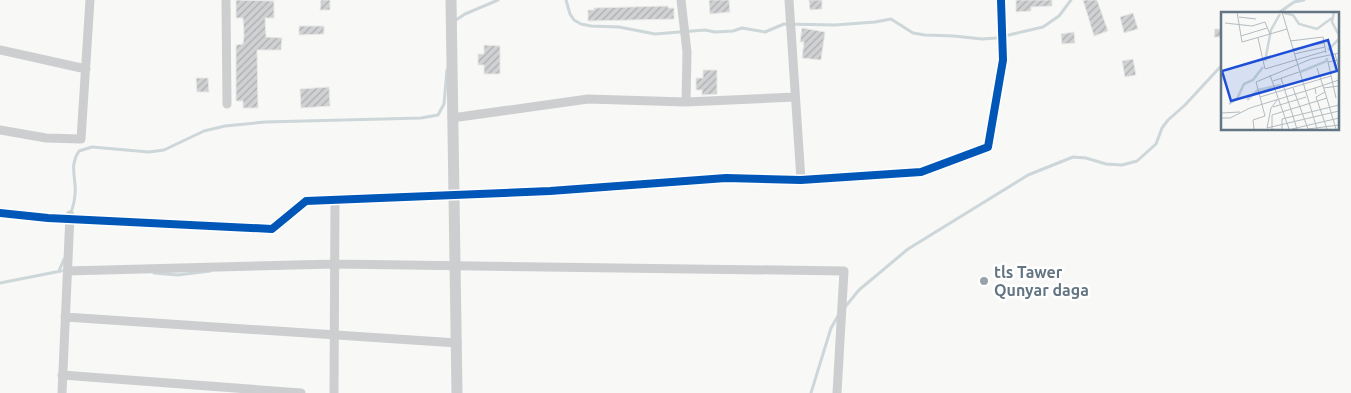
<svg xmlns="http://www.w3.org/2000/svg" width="1351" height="393" viewBox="0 0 1351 393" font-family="Ubuntu,sans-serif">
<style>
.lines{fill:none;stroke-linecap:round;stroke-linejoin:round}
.stream{stroke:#cdd6d8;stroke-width:3}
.building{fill:url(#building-hatch);stroke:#e8e8e7}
.minor{stroke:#cdcecf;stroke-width:9}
.tertiary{stroke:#cdcecf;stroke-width:11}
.cycleway-casing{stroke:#fff;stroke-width:11}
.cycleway{stroke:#0057b8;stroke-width:8}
.poi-dot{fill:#97a3ab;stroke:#fff;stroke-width:2}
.labels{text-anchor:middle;stroke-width:5;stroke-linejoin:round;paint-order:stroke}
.poi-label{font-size:16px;font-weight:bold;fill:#637582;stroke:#fff;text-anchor:start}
.inset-river{fill:none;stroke:#cdd6d8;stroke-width:2.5}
.inset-road{fill:none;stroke:#b3bcc1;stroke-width:1}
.view{fill:#1d4ed8;fill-opacity:0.15;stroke:#1d4ed8;stroke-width:2.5}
.inset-edge{fill:none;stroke:#637582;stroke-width:2.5}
</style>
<defs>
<pattern id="building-hatch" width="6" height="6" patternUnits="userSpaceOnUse" patternTransform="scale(1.25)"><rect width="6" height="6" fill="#cfd1d2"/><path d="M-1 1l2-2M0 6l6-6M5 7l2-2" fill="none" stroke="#acaeb0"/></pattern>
</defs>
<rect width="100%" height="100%" fill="#f8f8f7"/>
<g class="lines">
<path class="stream" d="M566,0L570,14L574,20L581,24L591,26L619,27L655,34L705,30L715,32L733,31L742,28L765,32L784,24L835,25L875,22L891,19L913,33L925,35L954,36L982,39L996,38L1043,27L1059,16L1071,0
M1277,14L1294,2L1304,0
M456,20L465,14L498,0
M71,213C74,204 76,195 75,185C74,172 71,163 79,151L92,147L149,152L164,150L204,131L225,126L265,122L421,118L438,115L444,104L447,70
M59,271L64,259
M154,273L178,275L210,271
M0,283L61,271
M845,307L859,290L908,249L1028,175L1073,157L1086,158L1106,164L1122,165L1137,161L1156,144L1162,128L1168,120L1185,105L1222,65
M811,393L831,328L838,316"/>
</g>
<path class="building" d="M236,0L274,1V18H265L266,37L282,38L281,50H257L258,108H243V101H236V45L243,44L244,35L243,18H236Z
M321,0H330V10H320Z
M709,0H729L730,12L710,14Z
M809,0H822V9L810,10Z
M1016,0H1052V6L1031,7V11L1016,12Z
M1083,0H1097L1108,31L1094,36Z
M668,6V8H674V19L588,21V10H594V8Z
M1133,13L1138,29L1124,33L1120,17Z
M299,26H324V34L299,35Z
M802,28L825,32L821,60L802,58L804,42H800Z
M1215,29H1222V37H1214Z
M1074,32L1075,43L1062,44L1061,34Z
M484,45L500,46V74H484V65H478V54H484Z
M1133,59L1136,75L1125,77L1122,61Z
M703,70H717V94L702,95V90H696V78H703Z
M196,78H208L209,92H197Z
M329,87L330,106L301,108L300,89Z"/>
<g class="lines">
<path class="minor" d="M226,0L227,104
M681,0L687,52L686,102
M789,0L801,180
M0,50L86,69
M452,118L588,99L686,102L795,97
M0,130L46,138L81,139L90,0
M0,213L48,218L272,229L306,201L550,191L726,178L801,180L921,172L988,147L1003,60L1001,0
M67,271L335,264L844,271L837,393
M65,317L457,343
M62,375L301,393
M62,393L70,215
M334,393L335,199"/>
<path class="tertiary" d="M451,0L457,393"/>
<defs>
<path id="cycleway" d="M0,213L48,218L272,229L306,201L550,191L726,178L801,180L921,172L988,147L1003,60L1001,0"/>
</defs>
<use href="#cycleway" class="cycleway-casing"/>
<use href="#cycleway" class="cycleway"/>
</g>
<circle class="poi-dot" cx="984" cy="281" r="5"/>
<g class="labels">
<g class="poi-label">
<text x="994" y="278">tls Tawer<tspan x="994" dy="18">Qunyar daga</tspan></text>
</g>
</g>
<g transform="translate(1221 12)">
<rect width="118" height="118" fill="#f8f8f7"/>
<path class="inset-river" d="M113,0L111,10L118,23M63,1L72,3L78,12L96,17L111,6M107,38L118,27M44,49L50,18L59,2M79,60L106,49V46M26,88L37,78L60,73M8,92L16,87L23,72L32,68L42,55"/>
<path class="inset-road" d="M16,0L21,30L49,22M61,0L96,117M18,5L35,7M4,11L31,14L44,10L49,22L66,17M20,24L46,16M37,26L44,57L105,39M69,29L102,25L105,41M71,37L103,31M73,42L104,35M114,42L118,57M96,56L104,80L95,85L106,117M49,63L68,117M60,66L76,117M52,69L78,60M72,76L87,117L118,113M94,76L118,68M102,76L118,74M104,80L115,117M39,85L110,64M115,86L107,50L118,48M57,87L50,96L46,116L118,99M52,95L85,85M0,101L19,100M0,106H9L29,96L94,76L95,82M33,117L32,108L44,104L35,70L90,47L118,41M51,117V103L106,86M61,117V107L118,93M71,117L118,106"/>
<path class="view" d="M107,28L116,59L10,89L1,59Z"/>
<rect width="118" height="118" class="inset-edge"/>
</g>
</svg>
